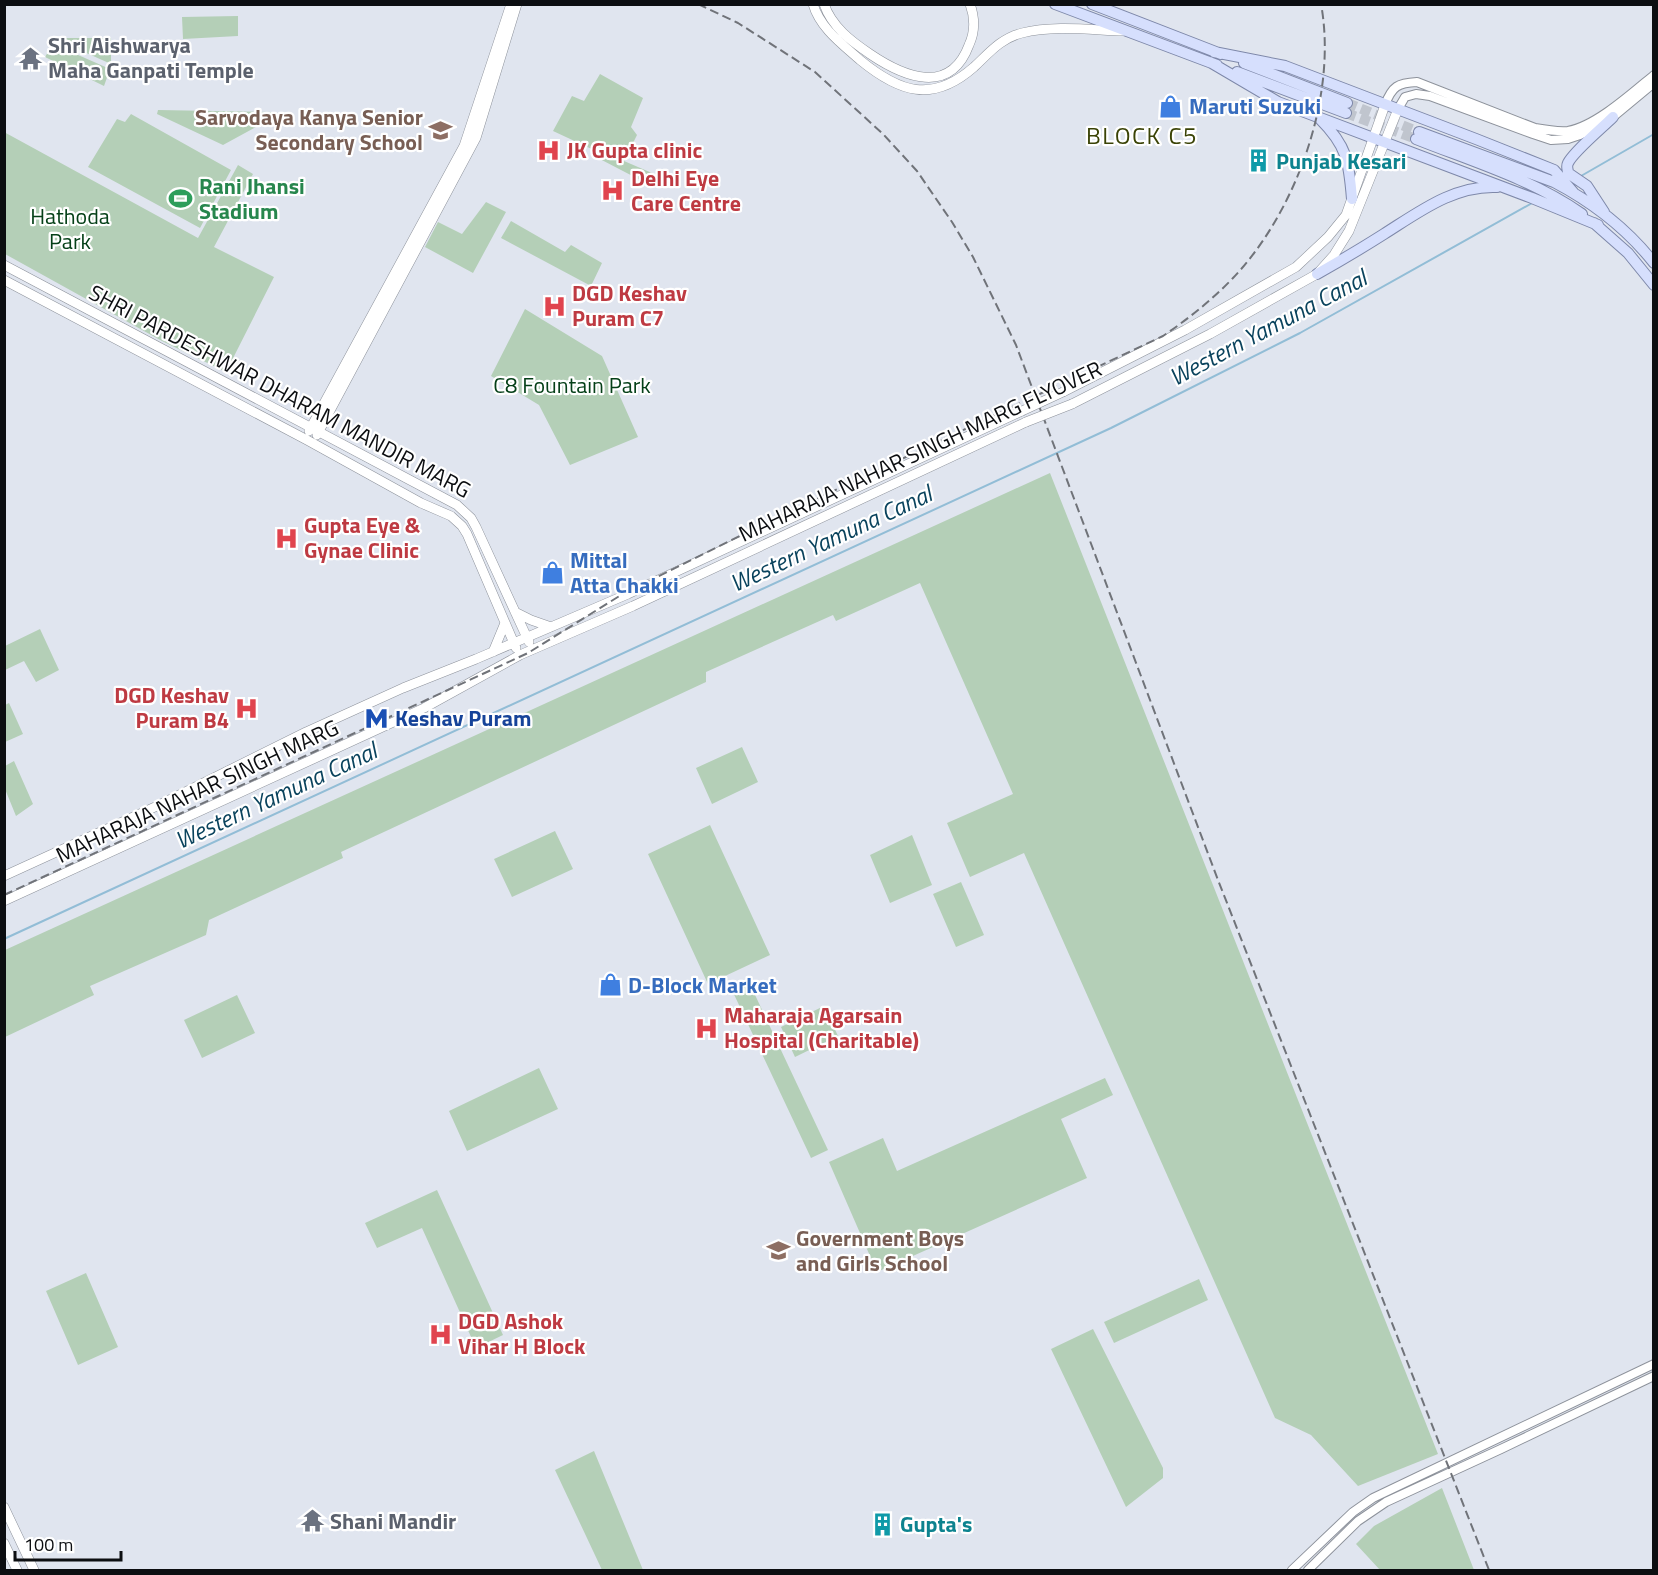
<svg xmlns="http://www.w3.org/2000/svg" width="1658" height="1575" viewBox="0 0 1658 1575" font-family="'Titillium Web',sans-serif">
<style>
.green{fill:#b4cfb7}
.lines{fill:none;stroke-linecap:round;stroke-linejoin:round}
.stream{stroke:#92bdd6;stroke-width:2}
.primary-tunnel{stroke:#c0c5ce;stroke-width:10;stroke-dasharray:10 5;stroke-linecap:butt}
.tertiary-casing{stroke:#8d929b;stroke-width:10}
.secondary-casing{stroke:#8d929b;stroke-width:10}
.primary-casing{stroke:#7e88a9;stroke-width:12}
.tertiary{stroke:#fff;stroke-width:8}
.secondary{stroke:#fff;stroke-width:9}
.primary{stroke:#d6dffd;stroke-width:10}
.rail{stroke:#707379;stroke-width:2;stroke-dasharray:9 4.5;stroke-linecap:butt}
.secondary-bridge-casing{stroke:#8d929b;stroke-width:10;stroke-linecap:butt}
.secondary-bridge{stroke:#fff;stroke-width:9}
.labels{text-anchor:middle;stroke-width:4.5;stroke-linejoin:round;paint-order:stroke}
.worship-label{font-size:22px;font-weight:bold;fill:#5b616d;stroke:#fff;text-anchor:start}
.shop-label{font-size:22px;font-weight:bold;fill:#366cbe;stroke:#fff;text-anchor:start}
.education-label{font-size:22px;font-weight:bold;fill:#785e54;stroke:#fff;text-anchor:end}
.health-label{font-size:22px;font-weight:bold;fill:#be3a42;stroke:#fff;text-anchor:start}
.culture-label{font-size:22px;font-weight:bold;fill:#0d838f;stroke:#fff;text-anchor:start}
.leisure-label{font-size:22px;font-weight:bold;fill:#27864d;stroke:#fff;text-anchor:start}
.park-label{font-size:22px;fill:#054018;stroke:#fff}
.street-label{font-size:22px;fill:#0c0e11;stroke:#fff}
.transit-label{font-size:22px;font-weight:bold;fill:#164399;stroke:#fff;text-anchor:start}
.neighbourhood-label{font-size:24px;letter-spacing:1.5px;fill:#3a4306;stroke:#fff}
.water-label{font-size:24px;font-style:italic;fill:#0a435d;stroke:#fff}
</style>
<rect width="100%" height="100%" fill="#e0e5ef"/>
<path class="green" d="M238,16V36L183,39L182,17Z
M53,38H111V64Z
M53,44L110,69L104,86L45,57Z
M600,74L643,98L631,127L637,135L624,161L652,173L646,183L596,157V151L553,131L572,96L584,101Z
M158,110L274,112L256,127L223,145L157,114Z
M131,114L231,170L200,228L88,167L117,119L125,122Z
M4,132L198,238L238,165L253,174L214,247L274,277L226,372L162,341L5,254Z
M486,202L506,212L473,273L425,247L438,222L462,234Z
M511,221L565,252L571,245L602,263L591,286L501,238Z
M525,309L602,356L638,437L570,465L539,405L491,376Z
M1050,473L1438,1454L1358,1486L1311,1435L1275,1418L1024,853L970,877L947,823L1013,794L920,583L836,621L833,615L706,672V682L341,852L343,858L209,920L206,935L90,986L94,995L5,1037V950Z
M40,629L59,670L36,682L24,661L5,670V646Z
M9,703L23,734L5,742V705Z
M742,747L758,782L712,804L696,768Z
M14,761L33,804L16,816L5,789V766Z
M710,825L770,955L708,984L648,854Z
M555,831L573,869L512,897L494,859Z
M912,835L932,885L890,903L870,855Z
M961,882L984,935L956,947L933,894Z
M748,980L828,1150L811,1158L731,988Z
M237,995L255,1033L202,1058L184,1020Z
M824,1006L838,1036L795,1057L781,1027Z
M539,1068L558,1109L467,1151L449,1111Z
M1105,1078L1113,1095L1061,1119L1087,1178L877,1272L829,1162L883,1138L897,1171Z
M437,1190L503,1335L476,1348L422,1228L377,1248L365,1223Z
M86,1273L118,1347L78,1365L46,1291Z
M1199,1279L1208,1300L1114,1343L1104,1322Z
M1093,1329L1163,1468V1478L1126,1507L1051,1349Z
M594,1451L643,1570H602L555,1470Z
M1442,1488L1474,1570H1380L1356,1544L1374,1526Z"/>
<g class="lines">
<path class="stream" d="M1581,176L1654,134
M4,939L1111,428L1300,333L1534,202"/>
<path class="primary-tunnel" d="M1347,103L1419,132
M1346,113L1416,139"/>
<defs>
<path id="tertiary" d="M1385,105C1392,86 1398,83 1417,82L1535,128C1546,130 1557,132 1568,131C1596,126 1632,93 1654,75
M1398,109L1405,97L1416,94L1430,96L1533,134L1551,140L1568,139L1580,135L1613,117L1654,83
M1292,1570L1353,1512L1373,1498L1654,1364
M1308,1570L1358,1521L1386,1502L1501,1449L1654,1376"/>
<path id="secondary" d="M813,4C820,28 842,44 860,60C899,92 932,104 974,67C989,53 1001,38 1022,33C1054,25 1091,30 1123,31
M824,4C832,27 851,41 870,54C904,77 950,96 969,45C975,32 975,18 970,4
M4,265L457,505L471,518L476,527L529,642
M4,280L307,440L421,503L451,516L462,526L467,534L516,648
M1063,392L1185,330L1296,267L1328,237L1346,215L1385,105
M1072,404L1210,334L1317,274L1334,255L1349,231L1398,109
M309,431L464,146L511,4
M317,435L476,138L517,4
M515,612L531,620L551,627
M493,652L505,623
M4,876L157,806L306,732L403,688L476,659L628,594L1022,411
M4,901L424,708L520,655L633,606L1026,422
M4,1507L34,1570
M4,1543L17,1570"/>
<path id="primary" d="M1055,4L1217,65
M1092,4L1221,54
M1214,52L1285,66L1476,139L1554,170L1573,192
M1210,62L1278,102L1532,198L1598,225
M1244,63L1347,103
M1237,72L1346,113
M1320,119C1347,146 1349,161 1352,199
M1419,132L1554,182C1592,202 1628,230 1654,263
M1416,139C1471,161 1532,179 1582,214
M1604,212L1587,186L1568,173C1568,169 1566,167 1568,163C1573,152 1602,128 1613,117
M1594,223L1628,253L1654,285
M1317,274C1340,261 1362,248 1384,234C1419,212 1454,185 1497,187"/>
</defs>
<use href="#tertiary" class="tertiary-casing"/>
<use href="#secondary" class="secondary-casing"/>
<use href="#primary" class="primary-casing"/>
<use href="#tertiary" class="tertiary"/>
<use href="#secondary" class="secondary"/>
<use href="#primary" class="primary"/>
<path class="rail" d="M698,4L738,23L815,72L883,134L917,171L952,222L973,257L1016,345L1218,880L1489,1570
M4,895L528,653L621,595L774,519L1163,336C1188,319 1212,300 1233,278C1296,212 1338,96 1321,4"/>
<defs>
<path id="secondary-bridge" d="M1022,411L1063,392
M1026,422L1072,404"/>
</defs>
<use href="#secondary-bridge" class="secondary-bridge-casing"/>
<use href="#secondary-bridge" class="secondary-bridge"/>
</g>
<defs>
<symbol id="temple-bare" viewBox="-9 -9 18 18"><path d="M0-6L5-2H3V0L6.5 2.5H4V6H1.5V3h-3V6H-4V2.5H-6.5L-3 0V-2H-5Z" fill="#6b7280" stroke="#fff" stroke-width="2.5" paint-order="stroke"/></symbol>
<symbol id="shop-bare" viewBox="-9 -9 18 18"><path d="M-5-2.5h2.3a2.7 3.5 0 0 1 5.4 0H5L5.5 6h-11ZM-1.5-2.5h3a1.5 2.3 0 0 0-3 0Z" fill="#3f7fe0" stroke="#fff" stroke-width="2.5" paint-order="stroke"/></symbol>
<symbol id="school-bare" viewBox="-9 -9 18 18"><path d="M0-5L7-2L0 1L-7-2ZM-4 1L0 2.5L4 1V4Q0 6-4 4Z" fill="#8d6e63" stroke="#fff" stroke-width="2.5" paint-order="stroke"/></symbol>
<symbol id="hospital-bare" viewBox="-9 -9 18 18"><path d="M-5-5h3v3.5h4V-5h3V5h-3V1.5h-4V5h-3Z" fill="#e0444e" stroke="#fff" stroke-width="2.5" paint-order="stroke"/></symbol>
<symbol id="building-bare" viewBox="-9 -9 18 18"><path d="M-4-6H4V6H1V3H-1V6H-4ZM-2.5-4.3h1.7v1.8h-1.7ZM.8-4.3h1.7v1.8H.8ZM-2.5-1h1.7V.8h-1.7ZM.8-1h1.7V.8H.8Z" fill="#0f9aa8" stroke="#fff" stroke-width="2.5" paint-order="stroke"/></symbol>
<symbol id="stadium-bare" viewBox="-9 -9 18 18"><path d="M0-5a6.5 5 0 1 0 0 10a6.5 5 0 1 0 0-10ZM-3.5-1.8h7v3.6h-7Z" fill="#2e9e5b" stroke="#fff" stroke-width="2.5" paint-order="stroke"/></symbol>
<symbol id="metro-bare" viewBox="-9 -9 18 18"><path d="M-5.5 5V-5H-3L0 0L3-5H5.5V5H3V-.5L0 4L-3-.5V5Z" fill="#1a4fb4" stroke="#fff" stroke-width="2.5" paint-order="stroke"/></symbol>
</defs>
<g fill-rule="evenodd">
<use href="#temple-bare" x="14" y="42" width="33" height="33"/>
<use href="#shop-bare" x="1154" y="90" width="33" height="33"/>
<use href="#school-bare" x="424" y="114" width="33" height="33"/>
<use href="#hospital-bare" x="532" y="134" width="33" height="33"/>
<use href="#building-bare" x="1242" y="144" width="33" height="33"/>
<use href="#hospital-bare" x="596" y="174" width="33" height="33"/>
<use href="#stadium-bare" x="164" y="182" width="33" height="33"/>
<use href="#hospital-bare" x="538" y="290" width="33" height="33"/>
<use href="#hospital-bare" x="270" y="522" width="33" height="33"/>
<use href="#shop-bare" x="536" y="556" width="33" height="33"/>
<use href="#hospital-bare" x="230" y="692" width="33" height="33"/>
<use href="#metro-bare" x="360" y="702" width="33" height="33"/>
<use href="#shop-bare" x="594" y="968" width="33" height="33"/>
<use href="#hospital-bare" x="690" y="1012" width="33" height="33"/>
<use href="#school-bare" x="762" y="1234" width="33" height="33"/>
<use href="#hospital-bare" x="424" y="1318" width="33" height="33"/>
<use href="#temple-bare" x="296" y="1504" width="33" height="33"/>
<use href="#building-bare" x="866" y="1508" width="33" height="33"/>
</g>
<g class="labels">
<g class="worship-label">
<text x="48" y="53">Shri Aishwarya<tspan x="48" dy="25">Maha Ganpati Temple</tspan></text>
<text x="330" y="1529">Shani Mandir</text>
</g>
<g class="shop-label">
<text x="1189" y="114">Maruti Suzuki</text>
<text x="570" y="568">Mittal<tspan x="570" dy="25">Atta Chakki</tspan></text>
<text x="628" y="993">D-Block Market</text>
</g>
<g class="education-label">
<text x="423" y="125">Sarvodaya Kanya Senior<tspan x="423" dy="25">Secondary School</tspan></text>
<text x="796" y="1246" text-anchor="start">Government Boys<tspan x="796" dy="25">and Girls School</tspan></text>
</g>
<g class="health-label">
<text x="567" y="158">JK Gupta clinic</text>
<text x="631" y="186">Delhi Eye<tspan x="631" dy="25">Care Centre</tspan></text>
<text x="572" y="301">DGD Keshav<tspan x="572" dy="25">Puram C7</tspan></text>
<text x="304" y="533">Gupta Eye &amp;<tspan x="304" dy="25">Gynae Clinic</tspan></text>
<text x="229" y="703" text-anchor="end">DGD Keshav<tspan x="229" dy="25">Puram B4</tspan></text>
<text x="724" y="1023">Maharaja Agarsain<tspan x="724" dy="25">Hospital (Charitable)</tspan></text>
<text x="458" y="1329">DGD Ashok<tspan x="458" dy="25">Vihar H Block</tspan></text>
</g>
<g class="culture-label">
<text x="1276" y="169">Punjab Kesari</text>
<text x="900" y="1532">Gupta's</text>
</g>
<g class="leisure-label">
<text x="199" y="194">Rani Jhansi<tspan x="199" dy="25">Stadium</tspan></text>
</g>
<g class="park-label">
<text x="70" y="224">Hathoda<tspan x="70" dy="25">Park</tspan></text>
<text x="572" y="393">C8 Fountain Park</text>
</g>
<g class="street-label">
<text transform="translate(280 391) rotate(28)" y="8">SHRI PARDESHWAR DHARAM MANDIR MARG</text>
<text transform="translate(920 451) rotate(-25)" y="8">MAHARAJA NAHAR SINGH MARG FLYOVER</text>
<text transform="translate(197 791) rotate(-25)" y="8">MAHARAJA NAHAR SINGH MARG</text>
</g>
<g class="transit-label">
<text x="395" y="726">Keshav Puram</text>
</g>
<g class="neighbourhood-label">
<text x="1142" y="144">BLOCK C5</text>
</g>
<g class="water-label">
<text transform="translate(1268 328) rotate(-28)" y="8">Western Yamuna Canal</text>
<text transform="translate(831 539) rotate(-25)" y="8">Western Yamuna Canal</text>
<text transform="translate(276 796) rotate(-25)" y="8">Western Yamuna Canal</text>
</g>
</g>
<rect width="1658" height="1575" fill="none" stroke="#0c0e11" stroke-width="12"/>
<path d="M15 1551v9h106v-9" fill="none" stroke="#0c0e11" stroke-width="3"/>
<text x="24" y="1551" font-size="18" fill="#0c0e11" stroke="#ffffff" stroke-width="4.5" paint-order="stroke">100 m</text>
</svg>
